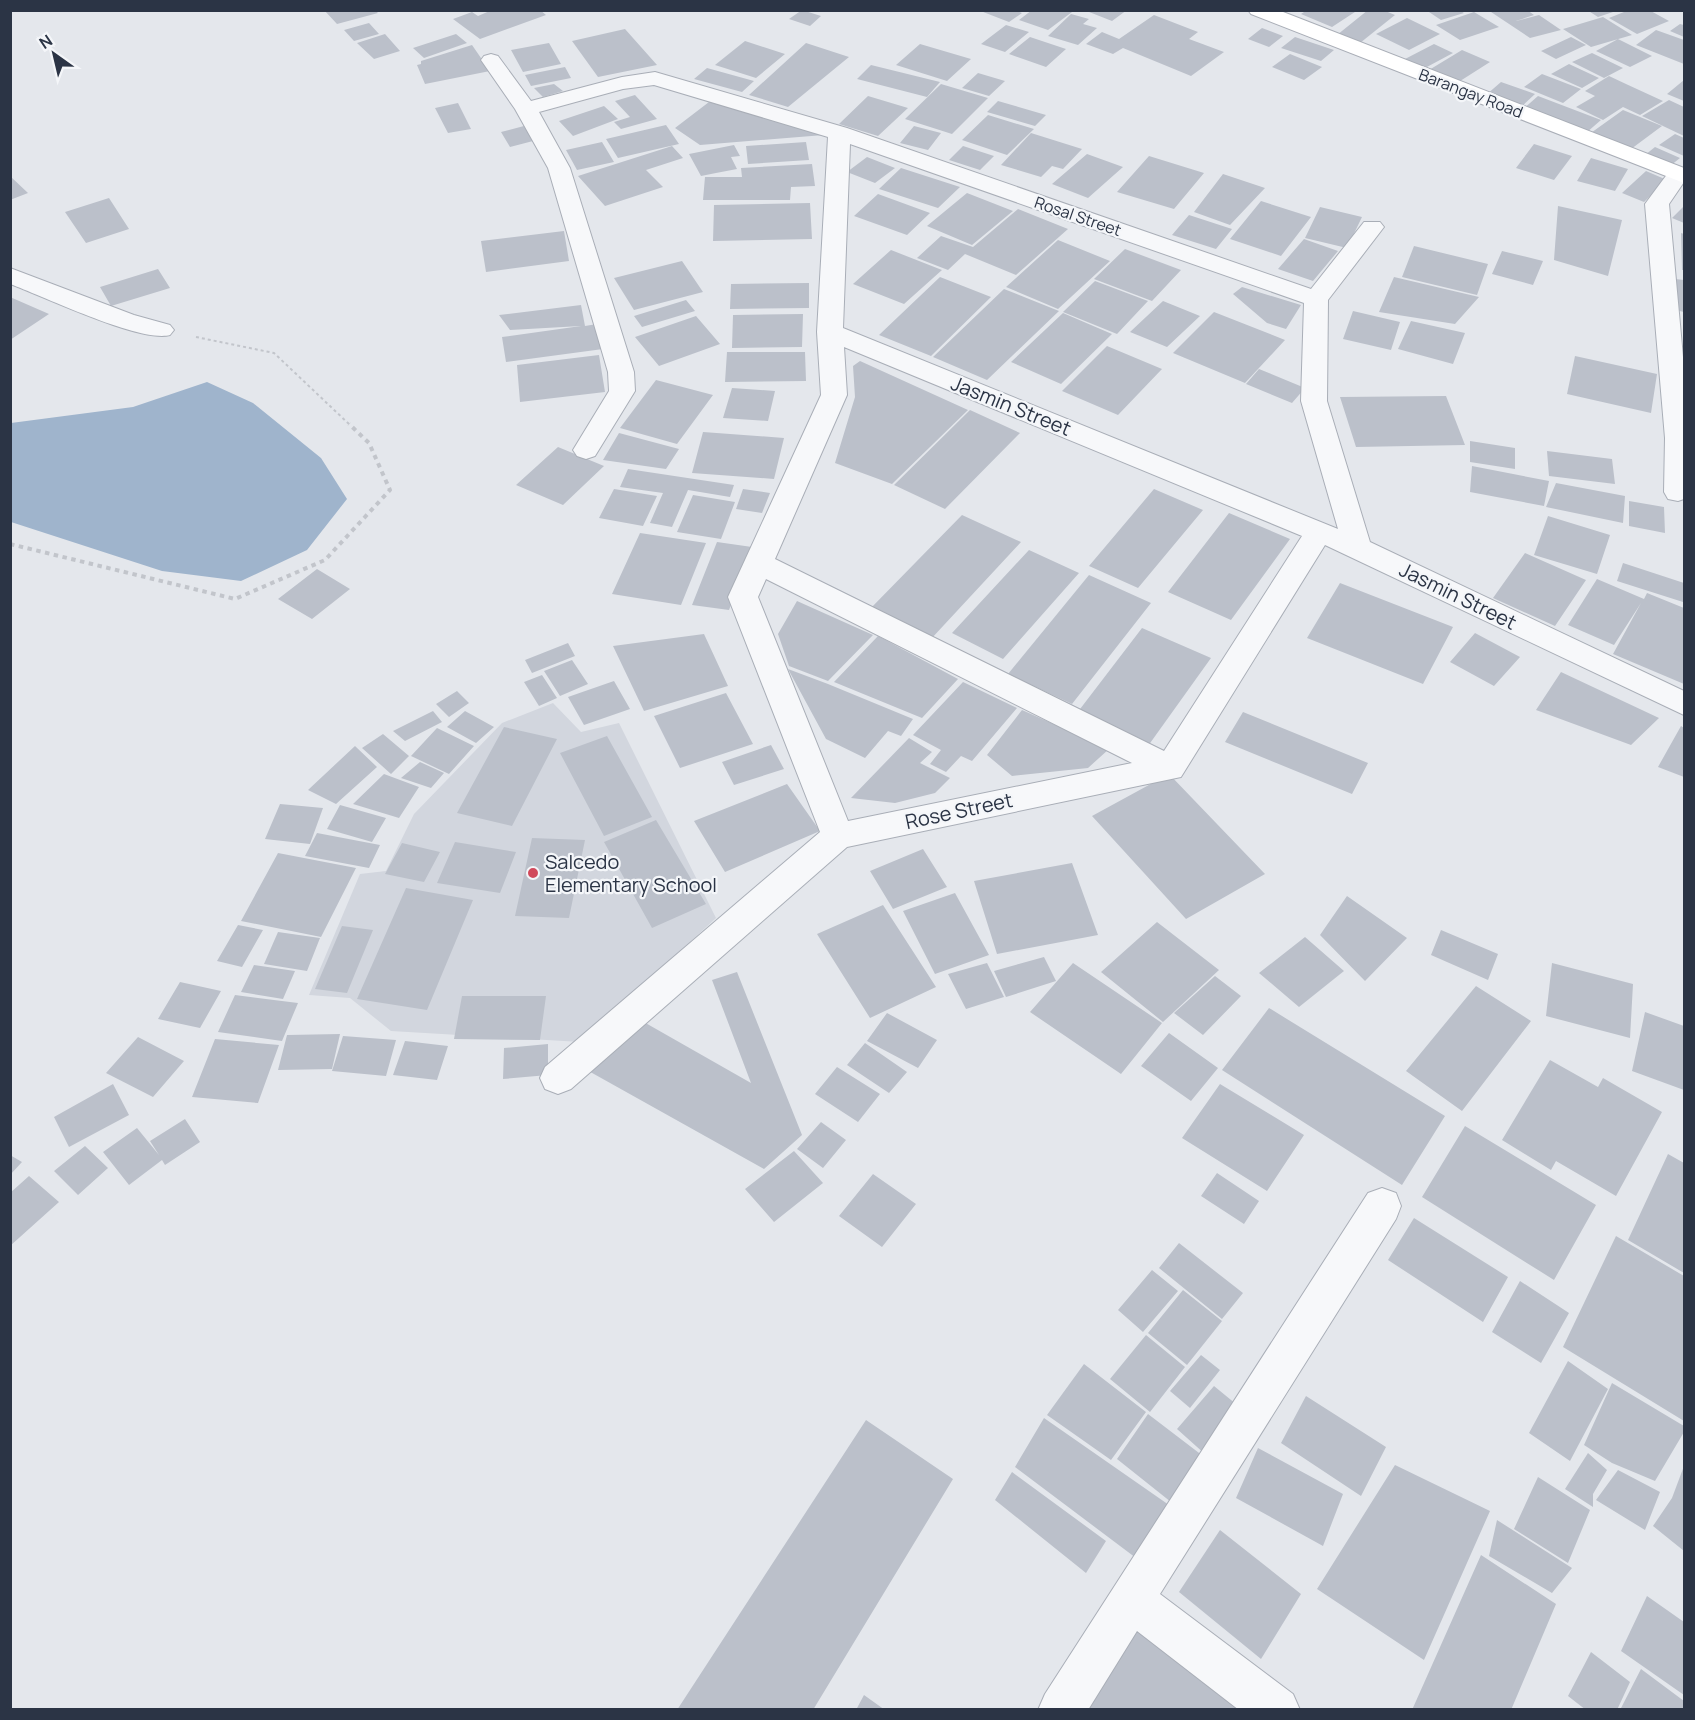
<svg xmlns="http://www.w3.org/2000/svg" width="1695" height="1720" viewBox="0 0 1695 1720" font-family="Manrope,sans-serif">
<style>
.built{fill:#d2d6de}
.water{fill:#9fb4cc}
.building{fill:#bbc0ca}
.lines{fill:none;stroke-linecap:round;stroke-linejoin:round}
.street-casing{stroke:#a9aeb7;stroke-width:2}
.secondary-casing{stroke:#a9aeb7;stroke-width:2}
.path-far1{stroke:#c2c5cb;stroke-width:2;stroke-dasharray:3 3;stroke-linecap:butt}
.path{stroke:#c2c5cb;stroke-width:4;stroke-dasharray:4.5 4.5;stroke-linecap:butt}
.street{fill:#f7f8fa;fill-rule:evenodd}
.secondary{fill:#fff;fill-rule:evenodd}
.poi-dot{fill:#d1495b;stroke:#f4f6f9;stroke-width:2}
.labels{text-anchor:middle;stroke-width:4.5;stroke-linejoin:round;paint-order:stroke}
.far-street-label{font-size:16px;fill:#2b3445;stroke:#f4f6f9}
.street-label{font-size:20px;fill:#2b3445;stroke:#f4f6f9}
.poi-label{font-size:20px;fill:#2b3445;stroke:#f4f6f9;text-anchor:start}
</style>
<rect width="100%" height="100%" fill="#e4e7ec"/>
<path class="built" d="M553,703L581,732L619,723L716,918L581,1042L391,1031L350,998L309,995L360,874L386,871L414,814L502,723Z"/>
<path class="water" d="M207,382L253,403L321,458L347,499L307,550L241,581L162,571L11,522V423L133,407Z"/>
<path class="building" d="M324,10H375L378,13L337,24Z
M492,10H540L546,15L480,39L453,19L472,12L478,16Z
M802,10L821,16L810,26L789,19Z
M978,10H1014L1022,13L1009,22Z
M1032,10H1067L1072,12L1048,30L1019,20Z
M1084,10H1127L1112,21Z
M1307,10H1358L1332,27L1301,14Z
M1368,10H1383L1395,15L1360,43L1337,35Z
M1426,10H1459L1464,13L1441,20Z
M1488,10H1527L1534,15L1516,21L1539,15L1561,30L1530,38Z
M1587,10H1616V11L1598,17Z
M1629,10H1649L1669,21L1637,34L1609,18Z
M1474,12L1499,27L1460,40L1436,25Z
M1071,14L1089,19L1083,24L1097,28L1078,45L1048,36Z
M1154,15L1198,32L1189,39L1224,52L1191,76L1123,48L1113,54L1086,44L1102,32L1119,39Z
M1603,17L1632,35L1591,47L1563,29Z
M1407,18L1440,34L1409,50L1376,34Z
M369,23L379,34L354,41L344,30Z
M1680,24L1684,25V37L1670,31Z
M1006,25L1029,32L1005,52L981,44Z
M1262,28L1283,36L1269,47L1248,39Z
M625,29L657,65L598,77L572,41Z
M1656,30L1684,40V64L1636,45Z
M385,34L400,51L374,59L357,43Z
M456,34L467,43L424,58L413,48Z
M1030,37L1066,49L1046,67L1009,54Z
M1295,37L1334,50L1321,61L1281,48Z
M1571,37L1586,45L1556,59L1541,51Z
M1618,39L1652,56L1630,67L1596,51Z
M745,41L785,54L756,78L715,65Z
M549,43L561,64L523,72L511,50Z
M806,43L849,57L788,107L749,95Z
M920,44L971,59L947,81L896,65Z
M1434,44L1453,53L1425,68L1405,59Z
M472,45L490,71L425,84L417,65L421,64V61Z
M1462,50L1490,62L1457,83L1429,70Z
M1592,53L1623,68L1604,78L1572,62Z
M1290,54L1322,67L1304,80L1272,67Z
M1569,64L1599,78L1582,88L1551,74Z
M871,65L940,82L927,97L857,79Z
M565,67L571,78L531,86L525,75Z
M707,68L754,81L742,92L694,79Z
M978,73L1005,81L989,96L962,88Z
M1542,74L1581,89L1563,103L1524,87Z
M1609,76L1626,84L1663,101L1640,115L1623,107L1603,120L1576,107L1595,96L1585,91Z
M1684,80V101L1667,94Z
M1501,82L1535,94L1520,108L1486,95Z
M554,84L563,91L543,97L534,88Z
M941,84L988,98L952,134L905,119Z
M635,95L657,119L621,129L614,122L630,117L615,101Z
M868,96L908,108L878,136L839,124Z
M1538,96L1601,120L1586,133L1523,109Z
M1669,100L1684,107V136L1642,116Z
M998,101L1046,115L1035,126L987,112Z
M709,102L747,112L824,135L700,145L675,128Z
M458,103L471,129L448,133L435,108Z
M604,106L618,119L573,136L559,121Z
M1623,110L1662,126L1627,152L1588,135Z
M988,115L1034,129L1007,155L962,140Z
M666,125L679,144L618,158L606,139Z
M524,126L533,141L510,147L501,132Z
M914,126L941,133L928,150L900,143Z
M1031,133L1082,149L1063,169L1052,166L1041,177L1001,165Z
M1675,134L1684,138V156L1659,145Z
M602,142L614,162L577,170L566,150Z
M806,142L809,160L748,164L746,146Z
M1534,144L1572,156L1554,180L1516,168Z
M734,145L740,156L731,157L737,169L716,173L701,176L689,154Z
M672,146L683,158L646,170L663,187L605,206L578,176Z
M963,146L994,156L980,170L949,160Z
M1655,147L1680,158L1670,166L1645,155Z
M1087,154L1123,167L1088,198L1052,184Z
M1149,156L1204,173L1174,209L1117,192Z
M867,157L895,168L875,183L847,172Z
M1591,158L1628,169L1615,191L1577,181Z
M812,164L815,186L791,187L790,200H703L705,177H742L741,168Z
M901,168L960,187L938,208L879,189Z
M1646,171L1667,180L1644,202L1622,193Z
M1223,174L1265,188L1230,225L1194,212Z
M10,176L28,193L10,200Z
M967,193L1013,211L972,245L927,226Z
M878,194L930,213L907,235L854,216Z
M109,198L129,229L86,243L65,212Z
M1261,201L1311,217L1281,256L1230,239Z
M810,203L812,239L713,241L714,205Z
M1558,206L1622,220L1608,276L1554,260Z
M1684,206V223L1672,218Z
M1320,207L1362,217L1347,248L1305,238Z
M1018,209L1068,229L1016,275L965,254L948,270L917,258L941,236L973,247Z
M1189,215L1232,229L1216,249L1172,235Z
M564,231L569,261L486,272L481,241Z
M1681,233L1684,234V270H1682Z
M1304,239L1338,251L1313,281L1278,269Z
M1058,240L1110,261L1058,309L1006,287Z
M1414,246L1488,264L1477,295L1402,277Z
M1125,249L1181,270L1152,301L1094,279Z
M891,250L942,270L904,304L853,284Z
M1502,251L1543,261L1533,285L1492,274Z
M682,261L703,292L634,310L614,278Z
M158,269L170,288L111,306L100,287Z
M940,277L991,297L931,356L879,335Z
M1394,277L1479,297L1455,324L1379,312Z
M1675,279L1684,280V312L1675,310Z
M1095,281L1148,301L1117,334L1063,312Z
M809,283V308L730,309L731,284Z
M1242,287L1301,305L1286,329L1267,323L1233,294Z
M1004,289L1059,311L987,380L933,357Z
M10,297L49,314L10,340Z
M686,300L695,311L642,327L634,316Z
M1163,301L1200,316L1167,347L1130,332Z
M581,305L585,326L597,324L603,349L506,362L502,337L581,326L510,330L499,315Z
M1353,311L1400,322L1391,350L1343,339Z
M1214,312L1285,340L1245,383L1173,353Z
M1063,313L1112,334L1061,384L1011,362Z
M803,314L802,347L732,348L733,315Z
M696,316L720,344L659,366L635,337Z
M1411,321L1465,333L1453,364L1398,349Z
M1107,346L1162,369L1118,415L1062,391Z
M727,352H805L806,381L725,382Z
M599,355L605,392L520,402L517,365Z
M1575,356L1657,374L1651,413L1567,394Z
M860,361L968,410L892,484L835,463L855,397L853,366Z
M1259,369L1305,388L1292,403L1246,384Z
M656,380L713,395L677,444L620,428Z
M732,388L775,391L768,421L723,418Z
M1446,396L1465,445L1356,447L1340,397Z
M970,410L1020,433L945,509L894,485Z
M703,432L784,438L774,479L692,473Z
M619,433L679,449L666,469L603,460Z
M1470,441L1515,448V469L1470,462Z
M558,447L604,466L563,505L516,485Z
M1547,451L1612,459L1615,484L1549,476Z
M1472,466L1549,481L1544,506L1470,492Z
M628,469L734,485L730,497L688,490L672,527L650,523L663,493L620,487Z
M1556,483L1625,496L1623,523L1546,507Z
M614,489L657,496L643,526L599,518Z
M743,489L770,493L762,513L736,509Z
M1154,489L1203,510L1138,588L1089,566Z
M693,495L735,502L721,539L677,532Z
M1629,501L1664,507L1665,533L1629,526Z
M1229,513L1290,539L1231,620L1168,592Z
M962,515L1021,542L931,639L870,609Z
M1548,516L1610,535L1597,574L1534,555Z
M640,533L706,543L681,605L612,594Z
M717,542L752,547L729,610L692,605Z
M1029,550L1079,573L1003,659L952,633Z
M1525,553L1586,580L1555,626L1493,598Z
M1623,563L1684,583L1683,602L1617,581Z
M317,569L350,589L312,619L278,599Z
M1089,575L1151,603L1072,704L1008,674Z
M1597,579L1644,599L1647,593L1684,608V684L1613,654L1641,603L1614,645L1568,625Z
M1340,583L1453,627L1423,684L1307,638Z
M797,601L873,635L828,681L789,666L778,634Z
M1142,628L1211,658L1148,746L1077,713Z
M1475,633L1520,657L1494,686L1450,662Z
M704,634L728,686L644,711L613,646Z
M878,636L958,679L922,718L834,682Z
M568,643L575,656L532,673L525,660Z
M572,660L588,684L560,696L544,671Z
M788,669L828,684L913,719L901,736L888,731L865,758L826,739Z
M1561,672L1659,718L1631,745L1536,710Z
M542,675L557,698L539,706L524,682Z
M614,681L630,709L584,725L568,697Z
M963,682L1017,708L972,761L961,756L946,772L930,764L941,750L913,735Z
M457,691L469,703L449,717L436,704Z
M726,693L753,744L680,768L654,716Z
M1022,710L1109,749L1088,768L1012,776L987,755Z
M433,711L442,722L405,741L393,731Z
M465,711L494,727L476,743L447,727Z
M1243,712L1368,763L1352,794L1225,742Z
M1681,726L1684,728V777L1658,767Z
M504,727L557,739L512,826L457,813Z
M437,728L474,746L449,774L411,756Z
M383,734L409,756L391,774L362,748Z
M607,736L652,817L604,836L560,753Z
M909,738L932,752L920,763L950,778L935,793L895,803L851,798Z
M771,745L784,769L734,785L722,762Z
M355,746L377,767L336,804L308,790Z
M420,762L444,773L431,788L401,778Z
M384,774L419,787L399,818L353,804Z
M1169,774L1265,874L1186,919L1092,816Z
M787,784L820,831L725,872L694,821Z
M280,804L323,808L310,844L265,839Z
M340,805L386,818L372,842L327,829Z
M656,820L706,904L652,928L604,842Z
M317,833L380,845L369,868L305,856Z
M532,838L585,840L569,918L515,916Z
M455,842L516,852L500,893L437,883Z
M402,843L440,852L424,882L385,874Z
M923,849L947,887L893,909L870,871Z
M278,853L356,868L321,937L241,921Z
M1072,863L1098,935L997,954L974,881Z
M406,888L473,900L427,1010L357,999Z
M955,893L989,955L935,974L903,911Z
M1347,896L1407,938L1365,981L1320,935Z
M883,905L936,987L870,1018L817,934Z
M1157,922L1219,970L1163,1022L1101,972Z
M238,925L263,930L242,967L217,961Z
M342,926L373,930L347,993L315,989Z
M1441,930L1498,954L1488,980L1431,955Z
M278,932L320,938L307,971L264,964Z
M1305,937L1344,971L1299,1007L1259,973Z
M1044,957L1056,981L1006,997L994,971Z
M987,963L1004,997L966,1009L948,974Z
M1073,963L1162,1023L1121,1074L1030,1012Z
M1552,963L1633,984L1630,1038L1546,1016Z
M254,965L295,971L283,999L241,992Z
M737,972L802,1135L764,1169L585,1069L635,1017L751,1083L712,980Z
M1215,976L1241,996L1203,1035L1174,1013Z
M180,982L221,991L200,1028L158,1019Z
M1476,986L1531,1021L1462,1111L1406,1071Z
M235,995L298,1003L282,1041L218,1032Z
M462,996H546L540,1040L454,1039Z
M1269,1008L1445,1116L1402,1185L1222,1070Z
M1645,1012L1684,1026V1090L1632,1071Z
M887,1013L937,1040L918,1068L867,1041Z
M1169,1033L1218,1068L1191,1101L1141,1066Z
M340,1034L332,1069L278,1070L287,1035Z
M343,1036L396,1040L386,1076L332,1071Z
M138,1037L184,1061L153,1097L106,1073Z
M215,1039L279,1045L258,1103L192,1097Z
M405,1041L448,1046L437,1080L393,1075Z
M865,1043L907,1072L889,1093L847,1065Z
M548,1044V1075L503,1079L504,1048Z
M1550,1060L1598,1087L1603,1078L1662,1112L1616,1196L1556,1161L1551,1170L1502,1140Z
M837,1067L880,1094L858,1122L815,1094Z
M113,1084L129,1115L69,1147L54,1117Z
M1220,1084L1304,1135L1267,1191L1182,1138Z
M185,1119L200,1142L165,1165L162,1160L129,1185L103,1152L137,1128L159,1155L150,1141Z
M821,1122L846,1140L823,1168L797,1149Z
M1465,1126L1596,1205L1554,1280L1422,1197Z
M85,1146L108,1168L78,1195L54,1171Z
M794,1151L823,1183L774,1222L745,1189Z
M1668,1154L1684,1163V1273L1628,1240Z
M10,1155L22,1162L10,1175Z
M1217,1173L1259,1201L1244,1224L1201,1196Z
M873,1174L916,1204L882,1247L839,1216Z
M29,1176L59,1202L10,1246V1193Z
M1414,1218L1508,1277L1483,1322L1388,1260Z
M1616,1236L1684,1276V1421L1563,1347Z
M1179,1243L1243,1293L1222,1319L1159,1268Z
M1152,1270L1178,1291L1143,1332L1118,1310Z
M1520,1281L1569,1313L1541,1363L1492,1332Z
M1183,1290L1222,1321L1187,1365L1148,1333Z
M1146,1335L1185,1367L1150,1412L1110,1379Z
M1201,1355L1220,1370L1190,1408L1170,1391Z
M1568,1361L1608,1389L1570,1461L1529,1433Z
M1084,1364L1146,1412L1111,1460L1047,1415Z
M1612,1383L1684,1426V1432L1655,1481L1612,1463L1584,1445Z
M1214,1386L1242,1409L1206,1455L1177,1429Z
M1306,1396L1386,1447L1361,1496L1281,1443Z
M1148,1414L1203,1456L1171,1502L1117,1459Z
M1044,1418L1169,1505L1140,1561L1015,1467Z
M866,1420L953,1479L813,1710H677Z
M1258,1448L1343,1494L1323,1546L1236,1498Z
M1588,1453L1607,1470L1593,1494V1507L1565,1489Z
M1395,1465L1490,1511L1424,1660L1317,1589Z
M1684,1466V1551L1653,1526L1672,1498Z
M1618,1470L1660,1492L1645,1530L1596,1500Z
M1012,1472L1106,1541L1086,1573L995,1500Z
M1538,1477L1590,1510L1568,1563L1514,1529Z
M1497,1520L1572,1568L1552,1593L1489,1556Z
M1220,1530L1301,1594L1261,1659L1179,1592Z
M1481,1555L1556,1604L1511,1710H1412Z
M1647,1596L1684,1622V1695L1621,1651Z
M1141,1622L1246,1710H1083Z
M1591,1652L1630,1682L1617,1710H1586L1568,1696Z
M1641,1669L1684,1701V1710H1620Z
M864,1695L885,1710H856Z"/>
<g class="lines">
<defs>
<path id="street" d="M491,54L498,56L531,101L622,77L655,72L847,128L1311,289L1364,222H1380L1384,227L1328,300L1327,401L1370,542L1684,691V715L1325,545L1181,777L847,847L571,1089L558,1094L545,1089L540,1078L545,1067L820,832L728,597L821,395L817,332L828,137L654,85L623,89L539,112L570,168L634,372L635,391L595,456L586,459L577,456L573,450L609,391L608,372L548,168L515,109L481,60L484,56ZM850,144L1304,303L1301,401L1338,529L843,328ZM844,347L1302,536L1164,751L775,559L847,395ZM766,579L1132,763L848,821L758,597Z
M1679,167L1684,169V182L1669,204L1684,368V499L1678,501L1668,499L1664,492L1665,438L1645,204L1671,169Z
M10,268L134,315L170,325L174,330L170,335C140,343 43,296 10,284Z
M1382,1188L1396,1193L1401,1206L1396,1219L1160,1594L1293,1694L1300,1710H1239L1137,1631L1088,1710H1038L1045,1694L1368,1193Z"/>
<path id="secondary" d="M1248,10H1278L1684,168V183L1251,14Z"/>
</defs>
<use href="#street" class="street-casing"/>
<use href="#secondary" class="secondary-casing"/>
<path class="path-far1" d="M196,337L274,353L350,425"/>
<path class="path" d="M10,544L235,599L325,560L390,490L369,443L349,424"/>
<use href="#street" class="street"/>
<use href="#secondary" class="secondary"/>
</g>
<circle class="poi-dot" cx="533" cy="873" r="6"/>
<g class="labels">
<g class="far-street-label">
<text transform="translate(1471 93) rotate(21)" y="6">Barangay Road</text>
<text transform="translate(1078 216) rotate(19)" y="6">Rosal Street</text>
</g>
<g class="street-label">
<text transform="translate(1011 406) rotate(22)" y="7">Jasmin Street</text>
<text transform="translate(1458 596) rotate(26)" y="7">Jasmin Street</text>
<text transform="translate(959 811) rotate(-12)" y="7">Rose Street</text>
</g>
<g class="poi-label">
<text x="545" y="869">Salcedo<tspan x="545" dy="23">Elementary School</tspan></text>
</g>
</g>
<rect width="1695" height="1720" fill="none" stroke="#2b3445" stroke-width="24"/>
<g transform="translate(54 54) rotate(326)" stroke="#f4f6f9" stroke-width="4.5" paint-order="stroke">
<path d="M0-4.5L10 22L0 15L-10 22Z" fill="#2b3445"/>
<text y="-9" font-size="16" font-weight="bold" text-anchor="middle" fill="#2b3445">N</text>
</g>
</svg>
